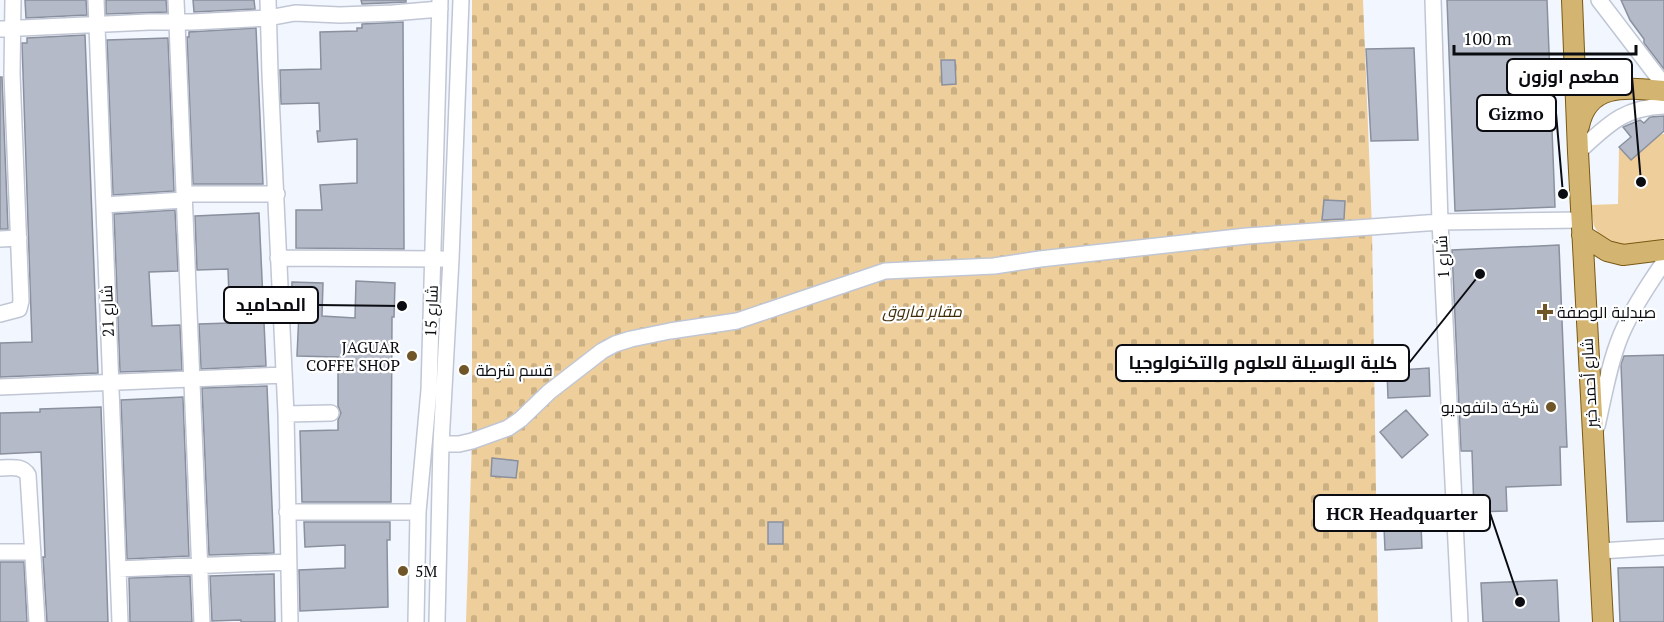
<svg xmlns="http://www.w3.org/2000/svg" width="1664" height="622" viewBox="0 0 1664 622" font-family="'PT Serif',Cairo,serif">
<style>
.cemetery{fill:url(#cemetery-stones)}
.green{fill:#eece9a}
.building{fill:#b4bac8;stroke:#8a909d;stroke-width:1.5}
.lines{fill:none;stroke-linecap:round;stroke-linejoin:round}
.minor-casing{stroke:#c0c6d4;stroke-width:18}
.major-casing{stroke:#795912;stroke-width:22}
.minor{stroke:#fff;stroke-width:15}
.major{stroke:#d3b471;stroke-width:20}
.poi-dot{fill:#6f5527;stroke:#fff;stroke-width:2}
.labels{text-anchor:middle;stroke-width:4.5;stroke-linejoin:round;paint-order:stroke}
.street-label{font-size:16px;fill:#0a0c11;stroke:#fff}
.park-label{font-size:16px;font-style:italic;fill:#412e08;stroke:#fff}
.poi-label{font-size:16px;fill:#0a0c11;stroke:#fff;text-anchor:start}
.leader{fill:none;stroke:#0a0c11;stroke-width:2}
.callout-dot{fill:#0a0c11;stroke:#fff;stroke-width:2}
.callout{fill:#fff;stroke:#0a0c11;stroke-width:2}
.callout-label{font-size:18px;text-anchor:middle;font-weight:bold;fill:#0a0c11}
</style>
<defs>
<pattern id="cemetery-stones" width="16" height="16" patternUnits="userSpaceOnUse" patternTransform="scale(1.5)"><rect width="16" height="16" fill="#eece9a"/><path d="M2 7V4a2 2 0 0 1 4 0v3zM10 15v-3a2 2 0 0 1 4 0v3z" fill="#cbb084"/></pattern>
</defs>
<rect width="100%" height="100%" fill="#f2f6ff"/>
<path class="cemetery" d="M472,0H1363L1372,228L1378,622H466L472,441Z"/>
<path class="green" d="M1661,134H1664V238L1649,249L1605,243L1594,226L1590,205L1618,204L1619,148L1631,160Z"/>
<path class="building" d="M25,0H86L87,15L26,18Z
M106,0H166L167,12L106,14Z
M193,0H254L255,9L194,12Z
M361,0H406V2L362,4Z
M1447,0H1547L1555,207L1455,211Z
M1621,0H1664V69L1644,43V39L1630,20Z
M403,22L404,249L296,248V210H322L320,185L357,183V139L318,142L317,131H320L319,103L281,104L280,70L321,69L320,32L357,31V28H362V24Z
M256,28L263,184H193L187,37H189V32Z
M85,35L98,373L0,377V343L32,342L22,43H27V38Z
M168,38L174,191L113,195L107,40Z
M1414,48L1418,140L1371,141L1366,49Z
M941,60H955L956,84L942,85Z
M0,77H2L8,229H0Z
M1664,116V131L1631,160L1619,147L1631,137L1623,127L1640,120L1644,123L1650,117Z
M1324,200L1345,201L1344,219L1322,220Z
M175,210L178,271L149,272L152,326L180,325L182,370L120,372L114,214Z
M259,213L266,366L201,369L199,324L230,323L228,269L197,270L195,216Z
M1559,245L1567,447H1560L1561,485L1506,487L1507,511L1474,512L1472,451H1461L1452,250Z
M356,281L395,283L394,317H392L391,502H302L300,431L338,430V420L341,413L338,406V357L297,356L299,312H291L292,282L323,283L322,316L355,318Z
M1664,355V521L1627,522L1621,364L1624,356Z
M1429,368L1430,396L1388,398L1387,371Z
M267,386L274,553L209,555L202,388Z
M183,397L189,556L127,559L121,400Z
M101,407L108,622H47L43,557H45L41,452L0,454V413L40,412V409Z
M1406,410L1428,435L1402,458L1380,432Z
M492,458L518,461L516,478L491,476Z
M304,522H390V540H387L388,607L300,611L299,570L345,568V545L305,547Z
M768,522H783V544H768Z
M1421,525L1422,548L1385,550L1384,527Z
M0,562H24L27,622H0Z
M1664,567V622H1620L1618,568Z
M274,574L275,622H241V620L212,621L210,576Z
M190,576L192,622H130L129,578Z
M1557,580L1559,622H1483L1481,583Z"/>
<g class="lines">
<defs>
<path id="minor" d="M96,0L120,622
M176,0L202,622
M268,0L270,74L286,414L290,622
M1433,0L1440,222L1460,622
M1599,0L1664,85
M0,29L149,22H192L268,18L295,13L340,15L393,13L440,9
M1578,152C1608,125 1622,108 1664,106
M184,194H277
M104,205L184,200
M0,239L19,238
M278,258L442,259
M0,314L19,309L21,301L12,74L13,0
M0,387L284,375
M286,414L331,413
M1597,426C1604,396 1609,364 1621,335C1632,309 1648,285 1664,262
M441,444H459L472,441L508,428L521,419L549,392L602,351L615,344L631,339L670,331L737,321L885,271L994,266L1040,259L1247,236L1440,222L1581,220
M0,468C11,468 22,465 28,475L37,622
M287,512H418
M1600,551L1664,547
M0,552H33
M118,569L288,562
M416,622L418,512L429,390L440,0
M437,622L441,444L451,259L461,0"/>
<path id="major" d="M1572,0L1578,152L1603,622
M1579,126C1588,81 1629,88 1664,91
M1582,235L1607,251L1623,255L1664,250"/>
</defs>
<use href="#minor" class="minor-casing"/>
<use href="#major" class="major-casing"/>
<use href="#minor" class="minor"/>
<use href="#major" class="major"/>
</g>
<g class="poi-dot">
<path d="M1542 303h6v6h6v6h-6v6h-6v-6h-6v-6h6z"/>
<circle cx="412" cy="356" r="6"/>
<circle cx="464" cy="370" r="6"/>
<circle cx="1551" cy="407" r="6"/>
<circle cx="403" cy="571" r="6"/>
</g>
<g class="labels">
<g class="street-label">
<text transform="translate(1442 257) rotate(-93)" y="6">شارع 1</text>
<text transform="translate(107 311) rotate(-92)" y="6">شارع 21</text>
<text transform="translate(431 311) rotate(-88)" y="6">شارع 15</text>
<text transform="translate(1589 383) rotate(-93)" y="6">شارع أحمد خير</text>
</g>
<g class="park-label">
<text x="922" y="317">مقابر فاروق</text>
</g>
<g class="poi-label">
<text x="1557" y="318">صيدلية الوصفة</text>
<text x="400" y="353" text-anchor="end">JAGUAR<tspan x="400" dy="18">COFFE SHOP</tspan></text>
<text x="476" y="376">قسم شرطة</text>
<text x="1539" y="413" text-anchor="end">شركة دانفوديو</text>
<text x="415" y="577">5M</text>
</g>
</g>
<path class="leader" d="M1641 182L1632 77M1563 194L1556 113M402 306L318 305M1480 274L1409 363M1520 602L1490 513"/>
<g class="callout-dot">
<circle cx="1641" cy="182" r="6"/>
<circle cx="1563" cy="194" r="6"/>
<circle cx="402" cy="306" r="6"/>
<circle cx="1480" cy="274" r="6"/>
<circle cx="1520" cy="602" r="6"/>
</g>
<g class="callout">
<rect x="1507" y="59" width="125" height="36" rx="6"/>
<rect x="1477" y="95" width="79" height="36" rx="6"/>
<rect x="224" y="287" width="94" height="36" rx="6"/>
<rect x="1116" y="345" width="293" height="36" rx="6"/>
<rect x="1314" y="495" width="176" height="36" rx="6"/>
</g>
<g class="callout-label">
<text x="1569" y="83">مطعم اوزون</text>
<text x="1516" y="120">Gizmo</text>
<text x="271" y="311">المحاميد</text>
<text x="1263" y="369">كلية الوسيلة للعلوم والتكنولوجيا</text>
<text x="1402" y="520">HCR Headquarter</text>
</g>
<path d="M1454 45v9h182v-9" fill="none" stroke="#0a0c11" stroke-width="3"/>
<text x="1463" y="45" font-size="18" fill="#0a0c11" stroke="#ffffff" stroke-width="4.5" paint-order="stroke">100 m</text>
</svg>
